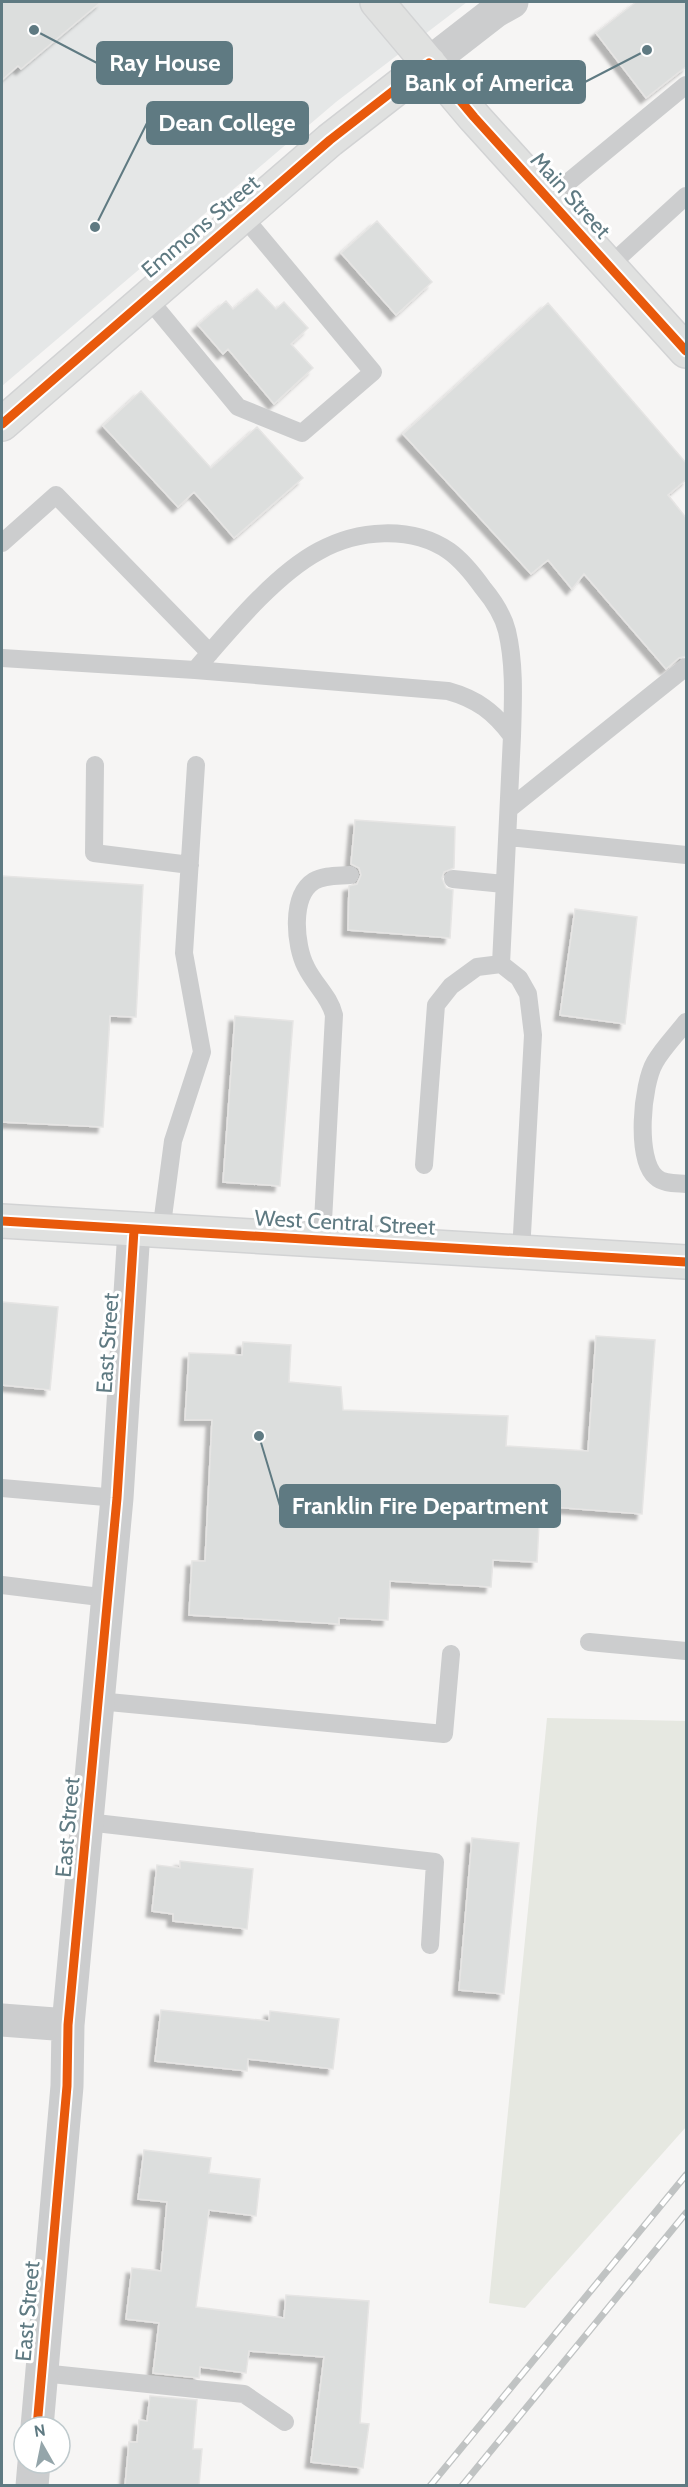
<svg xmlns="http://www.w3.org/2000/svg" width="688" height="2487" viewBox="0 0 688 2487" font-family="Cabin,sans-serif">
<style>
.built{fill:#e5e7e7}
.green{fill:#e6e8e1}
.building{fill:#dcdedd;stroke:#e6e5e4;stroke-width:1.5;filter:url(#shadow)}
.lines{fill:none;stroke-linecap:round;stroke-linejoin:round}
.secondary-casing{stroke:#d2d3d4;stroke-width:36}
.lane{stroke:#cccdce;stroke-width:18}
.street{stroke:#cccdce;stroke-width:33}
.secondary{stroke:#e0e1e0;stroke-width:33}
.rail-casing{stroke:#c0c3c3;stroke-width:7}
.rail{stroke:#fff;stroke-width:4.5;stroke-dasharray:14;stroke-linecap:butt}
.cycleway-casing{stroke:#fff;stroke-width:13}
.cycleway{stroke:#e8590c;stroke-width:9}
.labels{text-anchor:middle;stroke-width:6;stroke-linejoin:round;paint-order:stroke}
.street-label{font-size:22px;fill:#5f7a82;stroke:#fff}
.leader{fill:none;stroke:#5f7a82;stroke-width:2}
.callout-dot{fill:#5f7a82;stroke:#fff;stroke-width:2}
.callout{fill:#5f7a82;stroke:#5f7a82;stroke-width:2}
.callout-label{font-size:24px;text-anchor:middle;font-weight:bold;fill:#fff}
</style>
<defs>
<filter id="shadow"><feDropShadow dx="-5.5" dy="5.5" stdDeviation="1.5" flood-color="#0004"/></filter>
</defs>
<rect width="100%" height="100%" fill="#f6f5f4"/>
<path class="built" d="M2,2H467L336,102L2,386Z"/>
<path class="green" d="M547,1718L686,1721V2127L525,2308L489,2303Z"/>
<path class="building" d="M2,2H101L21,69L18,66L2,80Z
M636,2H687V66L646,98L596,33Z
M377,221L432,282L396,315L341,253Z
M257,289L276,309L284,302L308,328L291,344L313,368L274,404L228,349L223,354L198,325L226,301L233,309Z
M548,303L687,464V479L668,495L687,519V656L679,658L666,669L584,574L572,589L548,560L531,574L403,434Z
M141,391L211,468L257,427L303,478L234,538L194,492L178,507L103,426Z
M355,820L455,827L454,868L444,872L442,878L446,888L453,890L450,938L348,930L349,886L357,884L361,875L359,868L351,864Z
M2,876L143,885L136,1017L110,1016L103,1127L2,1122Z
M575,909L637,917L625,1024L560,1015Z
M235,1016L293,1021L280,1186L223,1182Z
M2,1302L58,1307L50,1390L2,1385Z
M596,1336L655,1340L642,1514L540,1506L537,1562L493,1560L491,1587L390,1581L388,1620L339,1618V1624L189,1615L192,1561H205L212,1420H185L189,1353L242,1355L243,1342L291,1345L289,1382L341,1387L343,1410L508,1416L506,1446L588,1451Z
M472,1838L519,1843L504,1994L459,1990Z
M180,1861L253,1869L247,1929L173,1921V1914L152,1911L157,1865L180,1868Z
M161,2010L269,2021L270,2011L339,2019L333,2069L248,2059L247,2071L155,2061Z
M144,2150L211,2158L209,2173L260,2179L256,2216L209,2210L196,2307L284,2318L286,2295L369,2301L360,2423L369,2424L363,2468L311,2462L324,2357L249,2351L246,2373L200,2367L199,2378L153,2373L159,2323L126,2319L132,2268L161,2271L167,2202L138,2199Z
M150,2396L197,2400L193,2449H202L199,2486H125L129,2442H137L139,2420L147,2421Z"/>
<g class="lines">
<defs>
<path id="secondary" d="M377,2L474,117L686,351
M2,424L330,140L429,63
M2,1221L686,1262"/>
</defs>
<use href="#secondary" class="secondary-casing"/>
<path class="lane" d="M549,198L686,85
M608,267L686,196
M147,297L238,407L302,433L373,372L243,216
M2,543L56,495L210,653
M2,658L195,670L448,691C477,699 494,712 512,736L501,964L519,978L528,994L533,1035L521,1252
M195,670C228,632 274,575 319,551C357,530 411,525 449,551C463,561 473,574 483,588C493,600 503,615 507,631C515,665 513,701 512,736
M95,765L94,853L190,865
M509,809L686,667
M508,837L686,855
M453,879L504,884
M686,1022C676,1035 663,1048 655,1062C642,1084 635,1159 656,1177C663,1184 677,1183 686,1184
M424,1165L436,1005L451,986L477,967L501,964
M161,1232L173,1141L202,1052L184,953L196,765
M322,1240L334,1015C330,997 314,984 306,967C295,946 290,896 314,881C324,875 338,876 350,875
M2,1488L117,1498
M2,1585L108,1598
M589,1642L686,1651
M98,1701L444,1734L451,1654
M87,1822L435,1862L430,1945
M42,2373L244,2394L285,2422"/>
<path class="street" d="M429,63L496,11L512,2
M2,2020L68,2025
M37,2427L67,2086L68,2025L117,1498L134,1230
M32,2486L34,2463"/>
<use href="#secondary" class="secondary"/>
<defs>
<path id="rail" d="M430,2486L686,2175
M462,2486L686,2213"/>
</defs>
<use href="#rail" class="rail-casing"/>
<use href="#rail" class="rail"/>
<defs>
<path id="cycleway" d="M2,424L330,140L429,63L474,117L686,351
M2,1221L686,1262
M37,2427L67,2086L68,2025L117,1498L134,1230"/>
</defs>
<use href="#cycleway" class="cycleway-casing"/>
<use href="#cycleway" class="cycleway"/>
</g>
<g class="labels">
<g class="street-label">
<text transform="translate(571 195) rotate(48)" y="8">Main Street</text>
<text transform="translate(200 226) rotate(-40)" y="8">Emmons Street</text>
<text transform="translate(345 1222) rotate(3)" y="8">West Central Street</text>
<text transform="translate(107 1343) rotate(-86)" y="8">East Street</text>
<text transform="translate(67 1827) rotate(-85)" y="8">East Street</text>
<text transform="translate(27 2311) rotate(-85)" y="8">East Street</text>
</g>
</g>
<path class="leader" d="M34 30L97 63M647 50L585 82M95 227L147 123M259 1436L280 1506"/>
<g class="callout-dot">
<circle cx="34" cy="30" r="6"/>
<circle cx="647" cy="50" r="6"/>
<circle cx="95" cy="227" r="6"/>
<circle cx="259" cy="1436" r="6"/>
</g>
<g class="callout">
<rect x="97" y="42" width="135" height="42" rx="6"/>
<rect x="392" y="61" width="193" height="42" rx="6"/>
<rect x="147" y="102" width="161" height="42" rx="6"/>
<rect x="280" y="1485" width="280" height="42" rx="6"/>
</g>
<g class="callout-label">
<text x="165" y="71">Ray House</text>
<text x="489" y="91">Bank of America</text>
<text x="227" y="131">Dean College</text>
<text x="420" y="1514">Franklin Fire Department</text>
</g>
<rect width="688" height="2487" fill="none" stroke="#5f7a82" stroke-width="6"/>
<g transform="translate(42 2445) rotate(351)"><circle r="28" fill="#ffffff" stroke="#bfcacd" stroke-width="1.5"/>
<path d="M0-4.5L10 22L0 15L-10 22Z" fill="#94a5aa"/>
<text y="-9" font-size="16" font-weight="bold" text-anchor="middle" fill="#5f7a82">N</text>
</g>
</svg>
